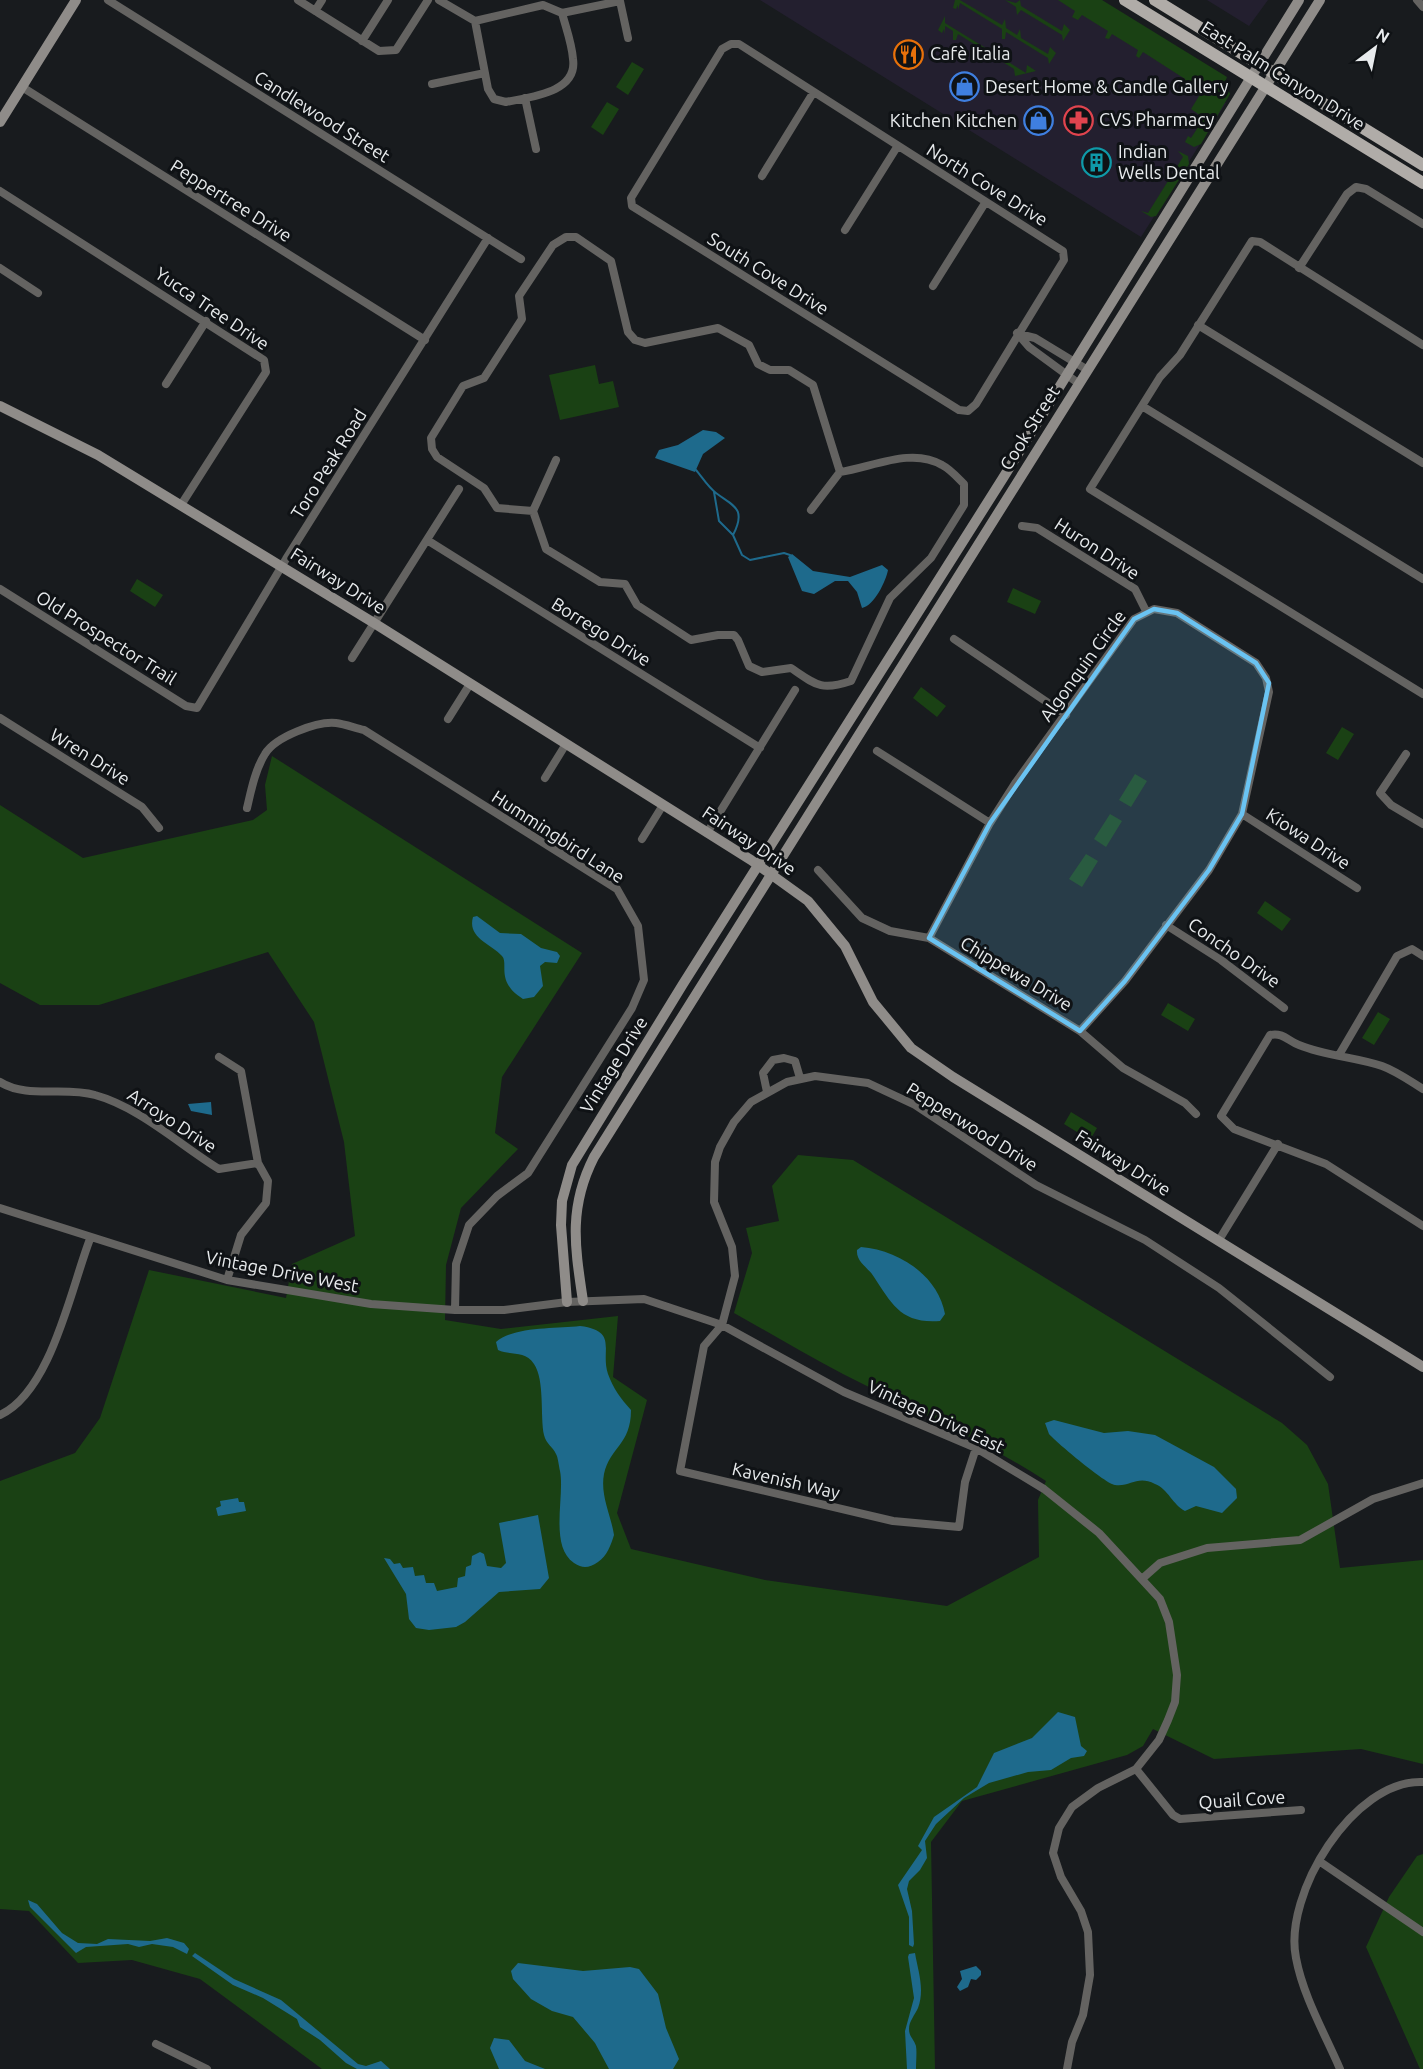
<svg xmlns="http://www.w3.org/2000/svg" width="1423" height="2069" viewBox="0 0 1423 2069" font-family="Ubuntu,sans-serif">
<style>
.commercial{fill:#231f2f}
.green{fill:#1a4114}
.water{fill:#1e6a8c}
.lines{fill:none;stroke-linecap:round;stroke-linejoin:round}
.stream{stroke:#1e6a8c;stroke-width:2}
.street{stroke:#646361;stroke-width:8}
.secondary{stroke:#8f8c89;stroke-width:10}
.primary{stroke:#b0aca8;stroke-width:12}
.marked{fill:#6ac3f2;fill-opacity:0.2;stroke:#6ac3f2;stroke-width:4.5;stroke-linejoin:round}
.labels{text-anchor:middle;stroke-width:6;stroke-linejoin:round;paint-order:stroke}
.poi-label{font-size:18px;fill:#e8ebed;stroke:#0f1215;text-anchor:start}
.street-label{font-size:18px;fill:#e8ebed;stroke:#0f1215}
</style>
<rect width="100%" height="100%" fill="#181b1e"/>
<path class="commercial" d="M760,0H1061L1226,103L1141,237Z
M1207,0H1268L1249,26Z"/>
<path class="green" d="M955,0H960L1002,25L1005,19L1006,28L1017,35L1020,29L1021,38L1048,54L1050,47L1056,53L1049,64L1048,58L1006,32L1005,39H1002V29L960,3L958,10V5L956,9L953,8Z
M1005,0L1016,3L1020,0L1021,6L1062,31L1064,24L1070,30L1063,41L1062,35L1021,10L1017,15L1016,7Z
M1058,0H1102L1227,77L1225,82L1230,94L1201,144L1194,147L1185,142L1188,136L1191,138L1204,118L1191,109L1201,93L1184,82L1185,79L1143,52L1139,58L1136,56L1138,50L1112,34L1109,39L1105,38L1108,31L1082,15L1078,20L1072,17L1075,11Z
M945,16V23L1002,58L1003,52H1006L1007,61L1026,73L1027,65L1036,71L1015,76L1014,69L958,34L956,40H953V31L945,26V34L944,29L942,33L938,30Z
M632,62L644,69L628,95L616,87Z
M607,102L619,109L603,135L591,127Z
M1178,151L1188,156L1189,164L1156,216L1151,217L1141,211L1148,213L1183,157Z
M595,365L599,384L613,381L619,407L560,420L549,375Z
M137,579L163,595L155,607L130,591Z
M1013,588L1041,601L1035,614L1007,602Z
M921,687L946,706L937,717L913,698Z
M1342,727L1354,734L1338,760L1326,753Z
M272,756L582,953L502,1077L495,1133L518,1149L461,1208L446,1265L445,1320L501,1329L618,1316L613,1377L647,1400L617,1513L631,1549L765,1580L947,1606L1039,1557L1038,1500L1046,1481C981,1439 911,1409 843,1374C806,1355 770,1333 734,1313L752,1253L746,1228L779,1221L772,1186L798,1155L853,1160L1282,1423L1307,1445L1328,1484L1340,1568L1423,1560V1764L1361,1749L1214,1759L1153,1729L1143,1746L1127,1755L962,1801L931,1842L935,2069H322L200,1979L132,1960L78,1963L29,1911L0,1909V1481L75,1453L100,1418L149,1270L286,1298L292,1264L355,1236L344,1142L314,1022L268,952L99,1005H40L0,983V805L83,858L253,820L267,810L265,785Z
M1135,774L1147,781L1131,807L1119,800Z
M1110,814L1122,821L1106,847L1094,839Z
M1086,854L1098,861L1082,887L1069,879Z
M1265,901L1291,919L1282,931L1257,913Z
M1168,1003L1195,1019L1188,1031L1161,1015Z
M1378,1012L1390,1019L1374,1045L1362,1038Z
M1071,1112L1097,1128L1090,1140L1064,1124Z
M1423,1854V2069H1420L1366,1947L1389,1897L1417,1856Z"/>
<path class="water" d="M703,430L716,432L725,438L703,454L695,472L655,458L659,450L678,445Z
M792,554L813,571L850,577L882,565L888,570C886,581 874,606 862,608L857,592L848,581H835L814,594L802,591L788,557Z
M477,916L500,933L521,934L541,948L557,952L560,956L557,963L545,962L540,966L543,986L534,997L523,999C495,982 509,963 502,956C491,944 467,938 473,917Z
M211,1102L212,1115L191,1111L188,1104Z
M861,1247C898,1250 938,1275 945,1314L940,1321C901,1324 892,1304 874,1277C868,1267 856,1262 857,1250Z
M580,1326C619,1331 600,1350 608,1374C613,1388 621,1399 631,1410C631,1445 610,1447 604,1474C600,1495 611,1515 614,1535C611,1545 607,1556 598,1562C589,1568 583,1569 574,1563C549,1546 565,1496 560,1471C559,1467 558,1457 556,1454C553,1447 546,1444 544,1435C540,1417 545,1380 534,1364C525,1350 511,1356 498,1350L496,1342C515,1326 555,1329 580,1326Z
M1054,1420L1104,1433L1128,1431L1155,1435L1214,1467L1236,1489L1237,1498L1222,1513L1196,1506L1185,1511C1173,1505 1168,1489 1155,1484C1137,1475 1131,1487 1115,1485C1106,1484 1057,1443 1049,1434L1045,1423Z
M238,1498L239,1502H244L246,1511L218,1516L216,1508L221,1506L220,1501Z
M538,1515L549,1578L540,1589L499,1592L465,1622L456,1627L429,1630L416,1628L409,1619L406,1594L384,1558L390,1559L394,1564L400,1563L403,1568L413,1567L415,1576L424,1575L426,1583H434L437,1591L457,1587L458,1578L465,1576L466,1567L471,1565L472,1556L480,1552L484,1554L487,1566L501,1568L506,1563L499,1523Z
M1058,1712L1075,1717L1081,1746L1087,1751L1084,1756L1071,1758L1051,1770L1028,1772L989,1783L964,1798L936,1824L925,1841L927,1858L920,1870L909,1881L907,1889L912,1911L914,1944L913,1947L909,1945V1917L898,1885L922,1850L918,1846L934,1817L977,1787L994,1753L1032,1738Z
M28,1900L37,1904L62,1933L78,1943L97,1944L108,1939L150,1941L167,1938L184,1943L189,1949L187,1954L173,1947L152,1944L139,1947L128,1944L86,1947L76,1953L30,1907Z
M195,1953L234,1979L281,2000L358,2064L366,2066L381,2061L390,2069H357L346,2063L320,2040L300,2027L297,2019L263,1998L233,1985L192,1956Z
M915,1953C918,1971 925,1989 918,2008C915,2015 909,2021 909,2029C909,2037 914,2039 916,2046C917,2052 916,2062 916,2069H907L905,2031L914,1998L908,1957L909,1954Z
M518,1963L583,1971L630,1967L639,1969L658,1994L666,2028L679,2059L673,2069H609L595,2043L573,2017L552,2011L531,1999L513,1979L511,1971Z
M976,1966L981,1971V1975L976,1980L971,1979L968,1987L960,1991L957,1987L962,1979L960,1971Z
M494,2038L509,2040L525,2061L545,2069H499L490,2048Z"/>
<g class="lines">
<path class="stream" d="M696,470C702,477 708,487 716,493C733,506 747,508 733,535
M714,492L719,521L733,535L742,555L750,560L784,553L790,555"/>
<path class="street" d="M108,0L521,259
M298,0L379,51L396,50L428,0
M439,0L475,21
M1417,0L1423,7
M543,5L562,13C566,28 572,44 573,59C578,93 529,97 506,102L494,99L488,89L475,21Z
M315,11L322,0
M562,13L620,1L628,38
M362,41L388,0
M731,44H739L1063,251L1064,260L976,404L968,411L959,410L632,206L631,198L722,49Z
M432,84L485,73
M22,87L425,340
M525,98L536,149
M762,176L813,93
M0,191L264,360L266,372L181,505
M845,230L897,147
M566,237H576L611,261L628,332L635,340L645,343L718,328L749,345L758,364L770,370H789L813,385L840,472C873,467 912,447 942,465C950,469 957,477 964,484V505L931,558L890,598L851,681C821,691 816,685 791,668L762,672L749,666L738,640L734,635H718L691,640L637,605L625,584L600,582L546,549L533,511L497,508L484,488L437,457L432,449L431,438L463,386L484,378L522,319L519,296L553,245Z
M0,268L38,293
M1299,268L1347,194L1356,187L1366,189L1423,224
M933,286L985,203
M1198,325L1423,463
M1017,333L1029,347L1078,383
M1019,334L1035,338L1086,369
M1423,345L1260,242L1252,241L1180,355L1160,377L1090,489L1423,694
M166,384L206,321
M1142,406L1423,579
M811,510L840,472
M533,511L556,460
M1022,526L1037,528L1135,589L1146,611
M427,540L760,748
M0,589L186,706L197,708L286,559L488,238
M954,639L1066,715
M352,658L459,489
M0,718L142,807L159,828
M448,719L470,684
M877,751L990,823
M1406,754L1380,793L1391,805L1423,824
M545,778L566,744
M247,808C251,791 255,770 265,754C275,737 317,721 336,723C345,724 355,728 364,730L617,889L638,926L644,980L632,1008L528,1173L497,1196L469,1225L456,1264L455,1310
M1242,814L1357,888
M707,833L795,690
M642,839L663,805
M818,870L862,918L890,931L929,938L1080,1031L1123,1068L1185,1103L1196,1114
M1166,925L1221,960L1284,1008
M929,938L990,823L1016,782L1134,619L1154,609L1177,613L1256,663L1266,678L1269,692L1242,814L1209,870L1125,981L1080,1031
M1339,1055L1397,956L1412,949L1423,956
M219,1057L241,1071L258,1163L268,1181L266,1203L241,1235L227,1280
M0,1082C27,1099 65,1086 95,1095C139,1107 180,1145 219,1169L258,1163
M1423,1089C1410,1081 1396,1071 1382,1066C1355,1057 1326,1056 1299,1045C1288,1041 1283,1032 1270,1035L1221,1116L1234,1129L1326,1164L1423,1226
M767,1092L763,1073L773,1060L784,1058L795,1061L800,1078
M0,1208L227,1280L371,1304L455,1310H504L567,1302L644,1299L722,1325L844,1392L976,1448L1044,1489L1099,1533L1160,1599L1169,1622L1177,1675L1175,1702L1168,1720L1159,1740L1136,1769L1098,1788L1072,1807L1059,1828L1053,1853L1061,1877L1081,1911L1088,1932L1090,1975L1083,2015L1072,2042L1067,2069
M1219,1240L1278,1144
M0,1415C51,1392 71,1288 90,1239
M976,1448L965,1482L959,1527L893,1521L680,1471L704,1346L722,1325L735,1276L732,1247L714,1202L715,1162L720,1147L734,1122L751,1102L787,1082L815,1076L868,1083L915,1105L1036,1185L1145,1240L1219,1288L1330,1377
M1143,1578L1160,1563L1207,1548L1300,1540L1373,1499L1423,1483
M1136,1769L1173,1815L1180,1819L1301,1810
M1319,1861L1423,1932
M156,2044L207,2069
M1340,2069C1325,2034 1303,1996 1296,1958C1283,1895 1353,1779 1423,1782"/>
<path class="secondary" d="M0,122L76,0
M0,406L98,455L374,623L751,860L808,901L845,946L873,1002L911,1048L953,1077L1423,1367
M583,1301C575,1247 568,1208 594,1157L1320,0
M567,1302L561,1225L562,1201L572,1165L683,984L1003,478L1299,0"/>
<path class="primary" d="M1125,0L1423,183
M1155,0L1423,165"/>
</g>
<path class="marked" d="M1154,609L1177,613L1256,663L1269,683L1242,814L1209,870L1125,981L1080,1031L929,938L990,823L1134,619Z"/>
<defs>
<symbol id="restaurant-ring" viewBox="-11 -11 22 22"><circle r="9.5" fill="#0f1215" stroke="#e8710a" stroke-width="1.5"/><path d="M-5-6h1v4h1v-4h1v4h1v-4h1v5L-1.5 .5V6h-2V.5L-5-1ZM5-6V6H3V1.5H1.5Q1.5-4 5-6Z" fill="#e8710a"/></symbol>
<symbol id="shop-ring" viewBox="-11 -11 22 22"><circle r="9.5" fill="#0f1215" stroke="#3f7fe0" stroke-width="1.5"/><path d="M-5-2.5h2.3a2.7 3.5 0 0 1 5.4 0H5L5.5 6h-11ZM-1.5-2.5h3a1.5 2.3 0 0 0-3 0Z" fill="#3f7fe0"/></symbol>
<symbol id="pharmacy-ring" viewBox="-11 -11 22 22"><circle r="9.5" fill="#0f1215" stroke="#e0444e" stroke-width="1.5"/><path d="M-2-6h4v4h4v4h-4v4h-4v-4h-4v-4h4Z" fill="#e0444e"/></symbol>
<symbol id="building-ring" viewBox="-11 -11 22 22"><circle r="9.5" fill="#0f1215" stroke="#0f9aa8" stroke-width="1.5"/><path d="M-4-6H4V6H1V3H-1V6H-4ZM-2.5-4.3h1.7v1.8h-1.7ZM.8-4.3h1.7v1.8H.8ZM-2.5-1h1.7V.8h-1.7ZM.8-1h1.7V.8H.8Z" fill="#0f9aa8"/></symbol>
</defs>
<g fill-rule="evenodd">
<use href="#restaurant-ring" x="892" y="38" width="33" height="33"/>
<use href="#shop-ring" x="948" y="70" width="33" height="33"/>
<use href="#pharmacy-ring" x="1062" y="104" width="33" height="33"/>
<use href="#shop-ring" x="1022" y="104" width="33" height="33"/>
<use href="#building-ring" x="1080" y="146" width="33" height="33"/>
</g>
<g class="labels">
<g class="poi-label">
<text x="930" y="60">Cafè Italia</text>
<text x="985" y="93">Desert Home &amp; Candle Gallery</text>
<text x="1099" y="126">CVS Pharmacy</text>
<text x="1017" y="127" text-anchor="end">Kitchen Kitchen</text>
<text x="1118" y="158">Indian<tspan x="1118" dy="21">Wells Dental</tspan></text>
</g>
<g class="street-label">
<text transform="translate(1283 76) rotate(32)" y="6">East Palm Canyon Drive</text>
<text transform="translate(322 117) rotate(32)" y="6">Candlewood Street</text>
<text transform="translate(987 185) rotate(32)" y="6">North Cove Drive</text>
<text transform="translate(231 201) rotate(32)" y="6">Peppertree Drive</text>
<text transform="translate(768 274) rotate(32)" y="6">South Cove Drive</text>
<text transform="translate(212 309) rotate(34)" y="6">Yucca Tree Drive</text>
<text transform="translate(1030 428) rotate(-58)" y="6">Cook Street</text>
<text transform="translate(329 464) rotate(-58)" y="6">Toro Peak Road</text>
<text transform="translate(1097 549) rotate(33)" y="6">Huron Drive</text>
<text transform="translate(338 581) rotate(32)" y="6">Fairway Drive</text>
<text transform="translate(601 632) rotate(32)" y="6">Borrego Drive</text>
<text transform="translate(106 638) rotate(32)" y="6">Old Prospector Trail</text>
<text transform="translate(1083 666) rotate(-54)" y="6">Algonquin Circle</text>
<text transform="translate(90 757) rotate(32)" y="6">Wren Drive</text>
<text transform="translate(558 837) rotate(33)" y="6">Hummingbird Lane</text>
<text transform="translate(1308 839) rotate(33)" y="6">Kiowa Drive</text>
<text transform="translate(749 841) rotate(34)" y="6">Fairway Drive</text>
<text transform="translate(1234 953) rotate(35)" y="6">Concho Drive</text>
<text transform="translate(1016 974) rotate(31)" y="6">Chippewa Drive</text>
<text transform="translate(614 1065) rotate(-58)" y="6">Vintage Drive</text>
<text transform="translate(172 1121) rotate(33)" y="6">Arroyo Drive</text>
<text transform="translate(972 1127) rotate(32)" y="6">Pepperwood Drive</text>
<text transform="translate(1123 1163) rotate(32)" y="6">Fairway Drive</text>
<text transform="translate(282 1272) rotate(11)" y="6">Vintage Drive West</text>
<text transform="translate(936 1417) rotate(25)" y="6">Vintage Drive East</text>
<text transform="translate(786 1481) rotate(13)" y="6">Kavenish Way</text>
<text transform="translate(1242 1800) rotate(-4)" y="6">Quail Cove</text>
</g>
</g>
<g transform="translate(1375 48) rotate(32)" stroke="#0f1215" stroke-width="4.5" paint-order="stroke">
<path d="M0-4.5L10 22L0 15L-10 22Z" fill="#e8ebed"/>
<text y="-9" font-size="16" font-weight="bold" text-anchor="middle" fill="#e8ebed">N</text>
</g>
</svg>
